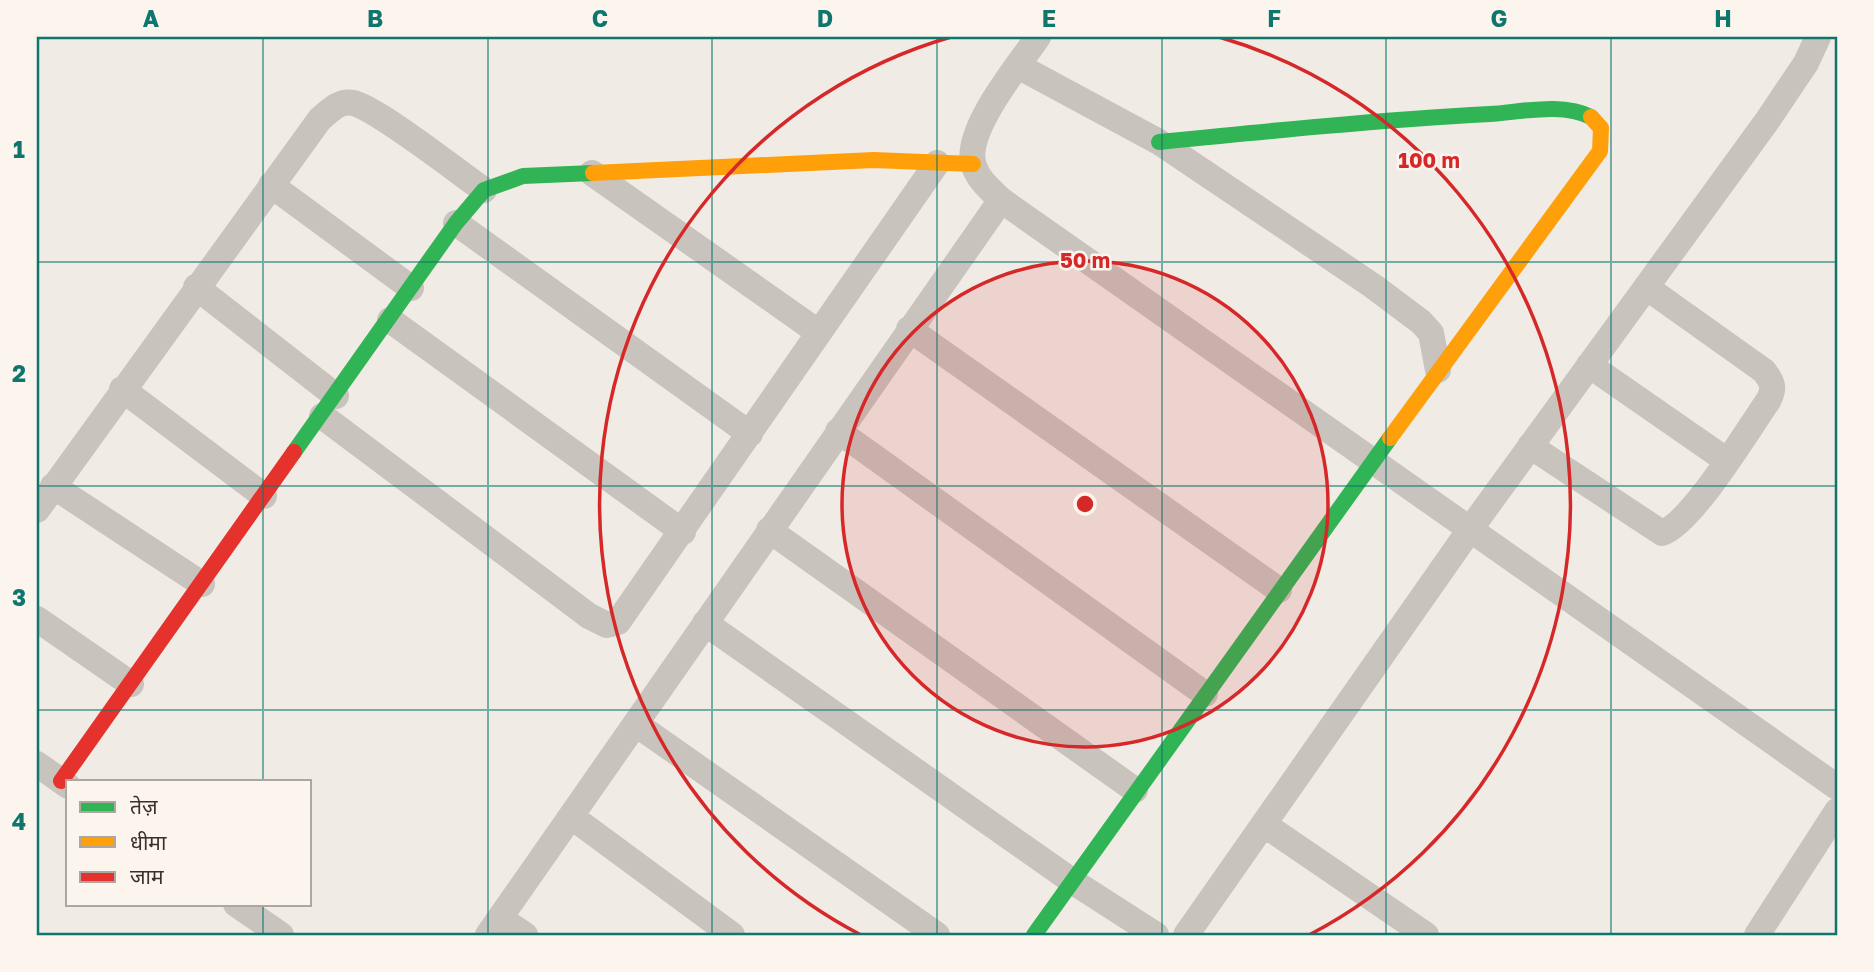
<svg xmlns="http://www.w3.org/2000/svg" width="1874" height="972" viewBox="0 0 1874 972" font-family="'Golos Text','Noto Sans Devanagari',sans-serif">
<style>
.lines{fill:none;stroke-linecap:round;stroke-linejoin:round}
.street{stroke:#c9c3be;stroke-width:26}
.fast{stroke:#30b455;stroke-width:16}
.slow{stroke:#ff9f0a;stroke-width:16}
.jam{stroke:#e5322d;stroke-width:16}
.grid{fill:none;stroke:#0f766e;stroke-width:2;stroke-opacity:0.55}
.ring{fill:none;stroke:#d62828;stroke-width:3.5}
.centre{fill:#d62828;stroke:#fbf5ee;stroke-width:3.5}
.ring-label{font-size:21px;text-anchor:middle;font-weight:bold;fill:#d62828;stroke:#fbf5ee;stroke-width:5;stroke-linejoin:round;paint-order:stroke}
.neatline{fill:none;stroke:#0f766e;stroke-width:2.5}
.grid-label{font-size:23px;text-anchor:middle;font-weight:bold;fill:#0f766e}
</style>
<rect width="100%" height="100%" fill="#f0ebe5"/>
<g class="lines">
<path class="street" d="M1038,37C1019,65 962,132 974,166C979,181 990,189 1001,200L1837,787
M1018,66L1159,142L1373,286L1421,322L1431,333L1438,370
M592,173L818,332
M271,185L411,288
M456,223L750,434
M196,287L336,396
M390,320L683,532
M909,329L1279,590
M1589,365L1726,460
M122,389L264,496
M322,416L589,616L607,625L618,622L937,163
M838,431L1205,694
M1530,446L1662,533C1692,523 1747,431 1768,401C1775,388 1773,383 1764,371L1646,287
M53,486L202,584
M37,510L320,119C330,111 339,100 353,103C377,108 459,173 484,190
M769,530L1135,790
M37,619L131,684
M705,623L1072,881L1156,935
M636,724L937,935
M37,764L68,786
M572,817L732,935
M1265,825L1426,935
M236,904L281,935
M500,918L525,935
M488,935L1001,200
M1186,935L1471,528L1767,121L1806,63L1818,37
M1757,935L1837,811"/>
<path class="fast" d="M1159,142C1269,131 1380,120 1490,114C1521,112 1563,102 1591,117
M294,452L456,223L484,190L523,176L593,173
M1034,935L1390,438"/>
<path class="slow" d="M593,173L874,160L973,164
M1390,438L1600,151L1601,128L1591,117"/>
<path class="jam" d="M61,781L294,452"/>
</g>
<path class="grid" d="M263,37V781M488,37V935M712,37V935M937,37V935M1162,37V935M1386,37V935M1611,37V935M37,262H1837M37,486H1837M37,710H1837M263,904V935"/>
<circle cx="1085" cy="504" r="243" fill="#d62828" fill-opacity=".12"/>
<g class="ring">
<circle cx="1085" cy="504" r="243"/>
<path d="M861 935A486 486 0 0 1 951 37M1219 37A486 486 0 0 1 1309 935"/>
</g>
<circle cx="1085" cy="504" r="10" class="centre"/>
<g class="ring-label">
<text x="1429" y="168">100 m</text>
<text x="1085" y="268">50 m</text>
</g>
<rect width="1874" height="972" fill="none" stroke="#fbf5ee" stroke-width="77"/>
<rect x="66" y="780" width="245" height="126" fill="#fbf5ee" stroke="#aea6a0" stroke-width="2"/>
<rect x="80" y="802" width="35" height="10" fill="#30b455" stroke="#aea6a0" stroke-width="2"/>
<text x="130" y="814" font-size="21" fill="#3b302b">तेज़</text>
<rect x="80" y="837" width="35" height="10" fill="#ff9f0a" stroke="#aea6a0" stroke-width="2"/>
<text x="130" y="850" font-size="21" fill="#3b302b">धीमा</text>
<rect x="80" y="872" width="35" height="10" fill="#e5322d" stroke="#aea6a0" stroke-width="2"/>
<text x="130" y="884" font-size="21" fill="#3b302b">जाम</text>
<rect x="38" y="38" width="1798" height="896" class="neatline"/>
<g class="grid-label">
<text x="151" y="27">A</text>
<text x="375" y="27">B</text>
<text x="600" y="27">C</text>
<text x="825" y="27">D</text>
<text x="1049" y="27">E</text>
<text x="1274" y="27">F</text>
<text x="1499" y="27">G</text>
<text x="1723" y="27">H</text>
<text x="19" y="158">1</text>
<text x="19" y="382">2</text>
<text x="19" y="606">3</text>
<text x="19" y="830">4</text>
</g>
</svg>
